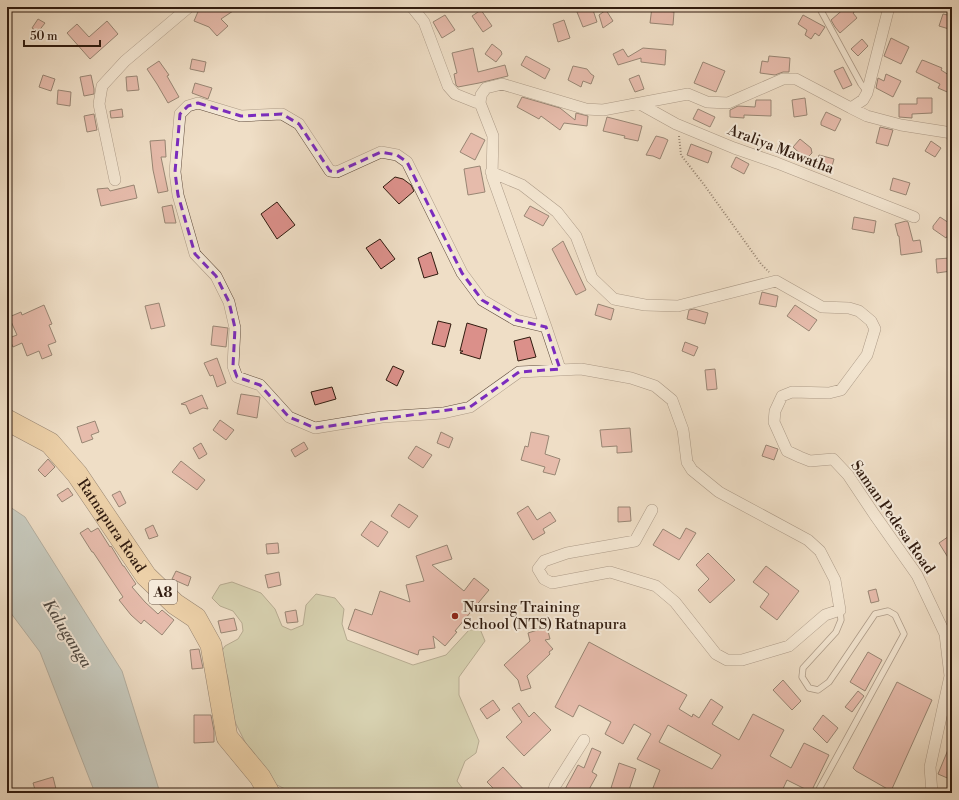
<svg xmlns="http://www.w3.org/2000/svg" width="959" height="800" viewBox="0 0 959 800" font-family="'Libre Bodoni',serif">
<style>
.green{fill:#bac194;stroke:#756e52}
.water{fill:#9dbabe;stroke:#717a78}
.building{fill:#db908a;stroke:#301b0f;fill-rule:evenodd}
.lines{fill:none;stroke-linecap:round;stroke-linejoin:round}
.lane-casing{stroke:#604c3d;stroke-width:7}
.street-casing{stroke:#604c3d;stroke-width:12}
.highway-casing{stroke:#301b0f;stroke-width:22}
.path{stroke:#301b0f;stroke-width:2;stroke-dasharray:1 2;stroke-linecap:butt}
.lane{stroke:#f5eada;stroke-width:5.5}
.street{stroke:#f5eada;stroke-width:11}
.highway{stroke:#e8bf83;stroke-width:21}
.marked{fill:none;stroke:#7b2cbf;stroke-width:3;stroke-dasharray:8 5;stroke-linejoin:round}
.poi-dot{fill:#8f2418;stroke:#f5eada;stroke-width:1.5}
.labels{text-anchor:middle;stroke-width:4;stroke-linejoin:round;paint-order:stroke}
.shield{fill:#f5eada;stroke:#6b594c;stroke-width:1}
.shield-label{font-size:14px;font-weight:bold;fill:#301b0f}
.street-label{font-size:15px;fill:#301b0f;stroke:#f5eada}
.poi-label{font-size:15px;fill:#301b0f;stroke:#f5eada;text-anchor:start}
.water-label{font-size:16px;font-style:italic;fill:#514b44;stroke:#f5eada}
</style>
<rect width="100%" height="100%" fill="#efdec6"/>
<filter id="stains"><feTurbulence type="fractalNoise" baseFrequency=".005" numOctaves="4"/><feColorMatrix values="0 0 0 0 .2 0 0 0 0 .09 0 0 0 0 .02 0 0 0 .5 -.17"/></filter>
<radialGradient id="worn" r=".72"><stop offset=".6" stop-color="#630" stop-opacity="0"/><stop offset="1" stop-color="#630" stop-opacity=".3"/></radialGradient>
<path class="green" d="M232,582L261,593L275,609L282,626L291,630L303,625L306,605L316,594L335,598L344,609L342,624L347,640L413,665L446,655L469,630L480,629L485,641L459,677V695L479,741L476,753L465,761L457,781L466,793H293L273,783L251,754L232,716L228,678L220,654L225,646L238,639L243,631L242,623L233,611L220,606L212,598L220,585Z"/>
<path class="water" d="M7,505L25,517L122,671L160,793H95L40,652L7,608Z"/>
<path class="building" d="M200,7H239L221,19L228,26L217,36L209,27L194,21Z
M575,7H592L597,22L583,27Z
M652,7H661V10L674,12L673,25L650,23Z
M846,7H860L853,13L857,18L840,33L835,27L831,20Z
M481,10L492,26L483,32L472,16Z
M606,10L613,21L603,28L599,15Z
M943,14L952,16V20L949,29L939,26Z
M445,15L455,30L442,38L433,22Z
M803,15L825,27L819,36L815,33L811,39L805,35L807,30L798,24Z
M38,19L45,23L38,32L32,28Z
M564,20L570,38L558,42L553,24Z
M107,21L118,34L90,59L67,33L77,24L89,37Z
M891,38L909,47L901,64L884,56Z
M862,39L868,46L858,56L851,49Z
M492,44L501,51L502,54L496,62L485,54Z
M473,48L478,72L505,65L508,76L479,83L458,87L456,85L454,74L457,73L452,53Z
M643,48L666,50L665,65L641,62V58L618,65L613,54L623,49L628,57Z
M526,56L550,69L545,79L521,65Z
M769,56L790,58L789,72H783L775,75L760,73L762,61L768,62Z
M192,59L206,62L204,72L190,69Z
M922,60L925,61L942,68L941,70L952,77V94L938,88L940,84L916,72Z
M159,61L169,75L167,76L179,97L168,103L157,84L147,69Z
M703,62L725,71L716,92L694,83Z
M573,66L587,69L591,74L594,76L591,84L583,81L581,87L568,80Z
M843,67L852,85L843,89L834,71Z
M886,74L901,81L893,97L876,88L878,78L884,81Z
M43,75L55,79L51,91L39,87Z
M91,75L94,89V94L84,96L80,77Z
M639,75L644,89L635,92L629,79Z
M137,76L139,90L127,91L126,77Z
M195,83L212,88L208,99L192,93Z
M58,90L71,92L70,106L57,104Z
M522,97L560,108L575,120L576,113L588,116L587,126L564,123L560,130L541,116L539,119L517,107Z
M805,98L807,115L794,117L792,100Z
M917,98H932V113L912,114V118L899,117V104H917Z
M756,100H771V116L744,115V118L730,117V110L738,106L755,107Z
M122,109L123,117L111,118L110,111Z
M698,109L715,117L710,127L693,119Z
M826,112L841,119L835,131L821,125V122Z
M94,114L97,130L87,132L84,116Z
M607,117L642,126L638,141L624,138L625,136L603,131Z
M880,127L893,130L888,146L876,143Z
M471,133L485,140L475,160L460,152Z
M656,136L664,138L668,140L660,159L653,156L646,155Z
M800,139L811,148L812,153L806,159L793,147Z
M165,140L166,157H161L168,191L158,193L153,170L150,141Z
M931,141L941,148L935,157L925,151Z
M691,144L712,152L708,163L687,155Z
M819,155L834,159L831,170L816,167Z
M736,157L749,164L744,174L731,167Z
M480,166L485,192L468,195L464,169Z
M395,177L403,179L411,185L414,191L399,204L383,187Z
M893,178L910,183L906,195L890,190Z
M134,185L137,198L101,206L97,189L108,188L110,191Z
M277,202L295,225L277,239L261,214Z
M172,205L176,223H165L162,207Z
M530,206L549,216L543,226L524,216Z
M854,217L876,221L874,233L852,229Z
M940,217L952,225V229L946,238L933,229V226Z
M906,221L908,222L913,241L920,240L922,252L901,255L899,236H898L895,224Z
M380,239L395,259L381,269L366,248Z
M563,241L586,290L576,295L552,249Z
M431,252L438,274L424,278L418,258Z
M950,258L951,271L937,273L936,259Z
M762,292L778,296L776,307L759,304Z
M159,303L165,326L151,329L145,306Z
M598,304L614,309L611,320L595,315Z
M44,305L52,324L49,325L56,342L48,345L52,355L42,359L39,351L27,356L22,343L13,347L9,338L17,335L9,317L21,312L22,315Z
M795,305L817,320L809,331L787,316Z
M694,309L708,313L705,324L687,319L689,310Z
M438,321L451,324L445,347L432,344Z
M467,323L487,329L480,359L460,353L463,351H460Z
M213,326L228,328L226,347L211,345Z
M530,337L536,357L518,361L514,341Z
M685,342L698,347L694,356L682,351Z
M217,358L226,383L217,387L213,375L210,376L204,363Z
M393,366L404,371L397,386L386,380Z
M715,369L717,389L707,390L705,370Z
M332,387L336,399L315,405L311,392Z
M241,394L260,397L257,418L237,414Z
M202,395L208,409L203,408L190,414L186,405L181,404Z
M220,420L234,430L226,440L213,430Z
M95,421L99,432L91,435L93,439L82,443L77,427Z
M630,428L632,452L617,453V446L602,447L600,430Z
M441,432L453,438L449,448L437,443Z
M531,432L549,436L545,454L560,459L555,475L543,472L545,467L521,460L525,446L528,447Z
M304,442L308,449L295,457L291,450Z
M201,443L207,454L199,459L193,448Z
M766,445L778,449L774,460L762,456Z
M416,446L432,455L423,468L408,458Z
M48,459L55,467L45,477L38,470Z
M181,461L205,480L197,490L172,472Z
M68,488L73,495L62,502L57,495Z
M120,491L126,503L119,507L112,495Z
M399,504L418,516L409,528L391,516Z
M528,506L537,520L550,512L556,521L543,529L545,533L533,540L517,513Z
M618,507H630L631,521L618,522Z
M371,521L388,532L378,547L361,535Z
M153,525L158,536L149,539L145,529Z
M88,528L91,532L98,528L110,547L111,546L123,566H124L136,584L132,587L145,602L158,614L162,610L174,620L162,635L144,620L141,624L131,615L119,600L123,597L93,552H92L80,533Z
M686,528L696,533L679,560L653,545L663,529L680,539Z
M952,534V564L939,543Z
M278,543L279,553L267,554L266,544Z
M447,545L452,559L432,565L464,591L474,578L489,590L455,631L457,632L445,646L433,636L435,648L419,650L418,655L348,629L355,609L372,615L380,591L410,602L406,585L424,581L416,556Z
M708,553L735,580L710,603L698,590L709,579L696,565Z
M766,566L799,591L777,620L760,607L769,594L753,582Z
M176,571L191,577L188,586L172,579Z
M279,572L281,585L268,588L265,575Z
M876,589L879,601L871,603L868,591Z
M296,610L298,622L287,623L285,612Z
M234,618L237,630L221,633L218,621Z
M547,627L550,639L545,640L553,649L549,652L550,654L527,676L531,688L521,691L518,680L504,665L530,641L528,633Z
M589,642L687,695L679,709L692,717L693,714L699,718L711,699L723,707L712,724L739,740L753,714L784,730L770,756L791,768L804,743L829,755L811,792L787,780L781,793H651L660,770L637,759L651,734L634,724L623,744L605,734L611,722L579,705L573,717L555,707ZM668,725L721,755L712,769L659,742Z
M199,649L203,668L192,669L190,650Z
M868,652L882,660L865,691L850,682Z
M783,680L801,701L792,710L773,690Z
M897,682L932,700L891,791L856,771L853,768Z
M858,691L864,696L852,712L845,707Z
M493,700L500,710L487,719L480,709Z
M519,703L529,717L534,712L551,730L524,756L506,737L522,722L512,708Z
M194,715H211L214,731V742L194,743Z
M823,715L838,728L827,743L813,729Z
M952,740V780L938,774Z
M592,748L601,752L592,772L597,775L587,793H563L578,765L584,768Z
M619,763L636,769L628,793L611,788Z
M503,767L527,793H498L487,782Z
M53,777L57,793H36L33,783Z"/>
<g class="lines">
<defs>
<path id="lane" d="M819,7L861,84L867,92
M817,793L904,634L895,615L888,611L875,614L829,682L818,690L809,688L802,677L803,668L836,632L841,620L840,610"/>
<path id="street" d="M412,7L424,22L448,86L455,94L475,102L480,103
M640,104L676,124L734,148L777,163L914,217
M851,108L867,116L901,125L952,133
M491,172L522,185L557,212L576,236L592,278L614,299L645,305L678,306L776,281L822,307L849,308L859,311L871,321L875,329L867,355L841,390L829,393L792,392L782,396L775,411L774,422L787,451L800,457L810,461L833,459L848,475L874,514L917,575L945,634L950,676L930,767L932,793
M115,180L99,104L102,86L125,61L189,7
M546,327L516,320L482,300L462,273L407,162L397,155L381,152L337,172L330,171L299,124L282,114L241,116L198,103L188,106L180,114L175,172L178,195L195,254L216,276L229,302L235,328L233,366L237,377L260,385L289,417L315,428L382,417L443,413L470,407L519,372L581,369L631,378L655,386L672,400L683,430L687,462L692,470L719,492L808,540L820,551L835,580L840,610L825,615L789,646L742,660H727L716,654L675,602L656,586L610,572L552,583L544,579L538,569L544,561L567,553L635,541L652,510
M560,369L546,327L492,176L493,136L480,103L481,95L486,88L502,84L586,109L603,110L688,94L707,102L728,103L783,79H796L851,108L863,100L867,93L889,7
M553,793L555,786L584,740"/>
<g id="highway">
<path id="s1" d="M7,420L50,443L77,474L146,576L175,604L196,618L211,645L227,737L260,777L269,793"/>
</g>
</defs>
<use href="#lane" class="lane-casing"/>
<use href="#street" class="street-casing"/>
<use href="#highway" class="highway-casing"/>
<path class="path" d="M679,136L681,155L705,186L761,264L769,272"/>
<use href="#lane" class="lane"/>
<use href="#street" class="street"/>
<use href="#highway" class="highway"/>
</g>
<path d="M0 0H959V800H0ZM198,103L241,116L282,114L299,124L330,171L337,172L381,152L397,155L407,162L462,273L482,300L516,320L546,327L560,369L519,372L470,407L315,428L289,417L260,385L237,377L233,366L235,328L229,302L216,276L195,254L178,195L175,172L180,114L188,106Z" fill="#efdec6" fill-opacity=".55" fill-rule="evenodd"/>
<path class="marked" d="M198,103L241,116L282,114L299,124L330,171L337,172L381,152L397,155L407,162L462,273L482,300L516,320L546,327L560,369L519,372L470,407L315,428L289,417L260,385L237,377L233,366L235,328L229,302L216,276L195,254L178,195L175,172L180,114L188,106Z"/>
<circle class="poi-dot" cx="455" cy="616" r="4"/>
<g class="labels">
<rect class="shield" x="149" y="580" width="28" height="24" rx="3"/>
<g class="shield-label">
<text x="163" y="597">A8</text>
</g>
<g class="street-label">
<text transform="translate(781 149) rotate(21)" y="5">Araliya Mawatha</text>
<text transform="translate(893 517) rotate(55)" y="5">Saman Pedesa Road</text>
<text dy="5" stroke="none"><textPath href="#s1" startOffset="152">Ratnapura Road</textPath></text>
</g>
<g class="poi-label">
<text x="463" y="612">Nursing Training<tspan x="463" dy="17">School (NTS) Ratnapura</tspan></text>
</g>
<g class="water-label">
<text transform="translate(68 633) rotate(58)" y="6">Kaluganga</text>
</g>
</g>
<rect width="959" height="800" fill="none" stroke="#efdec6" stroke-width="24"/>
<rect x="8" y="8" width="943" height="784" fill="none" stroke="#301b0f" stroke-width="2"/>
<rect x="12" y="12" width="935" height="776" fill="none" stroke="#301b0f"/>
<path d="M24 40v6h76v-6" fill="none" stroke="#301b0f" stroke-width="2"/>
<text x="30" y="40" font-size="12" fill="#301b0f" stroke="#f5eada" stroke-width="3" paint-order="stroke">50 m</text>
<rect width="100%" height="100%" filter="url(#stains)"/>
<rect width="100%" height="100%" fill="url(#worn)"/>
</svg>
